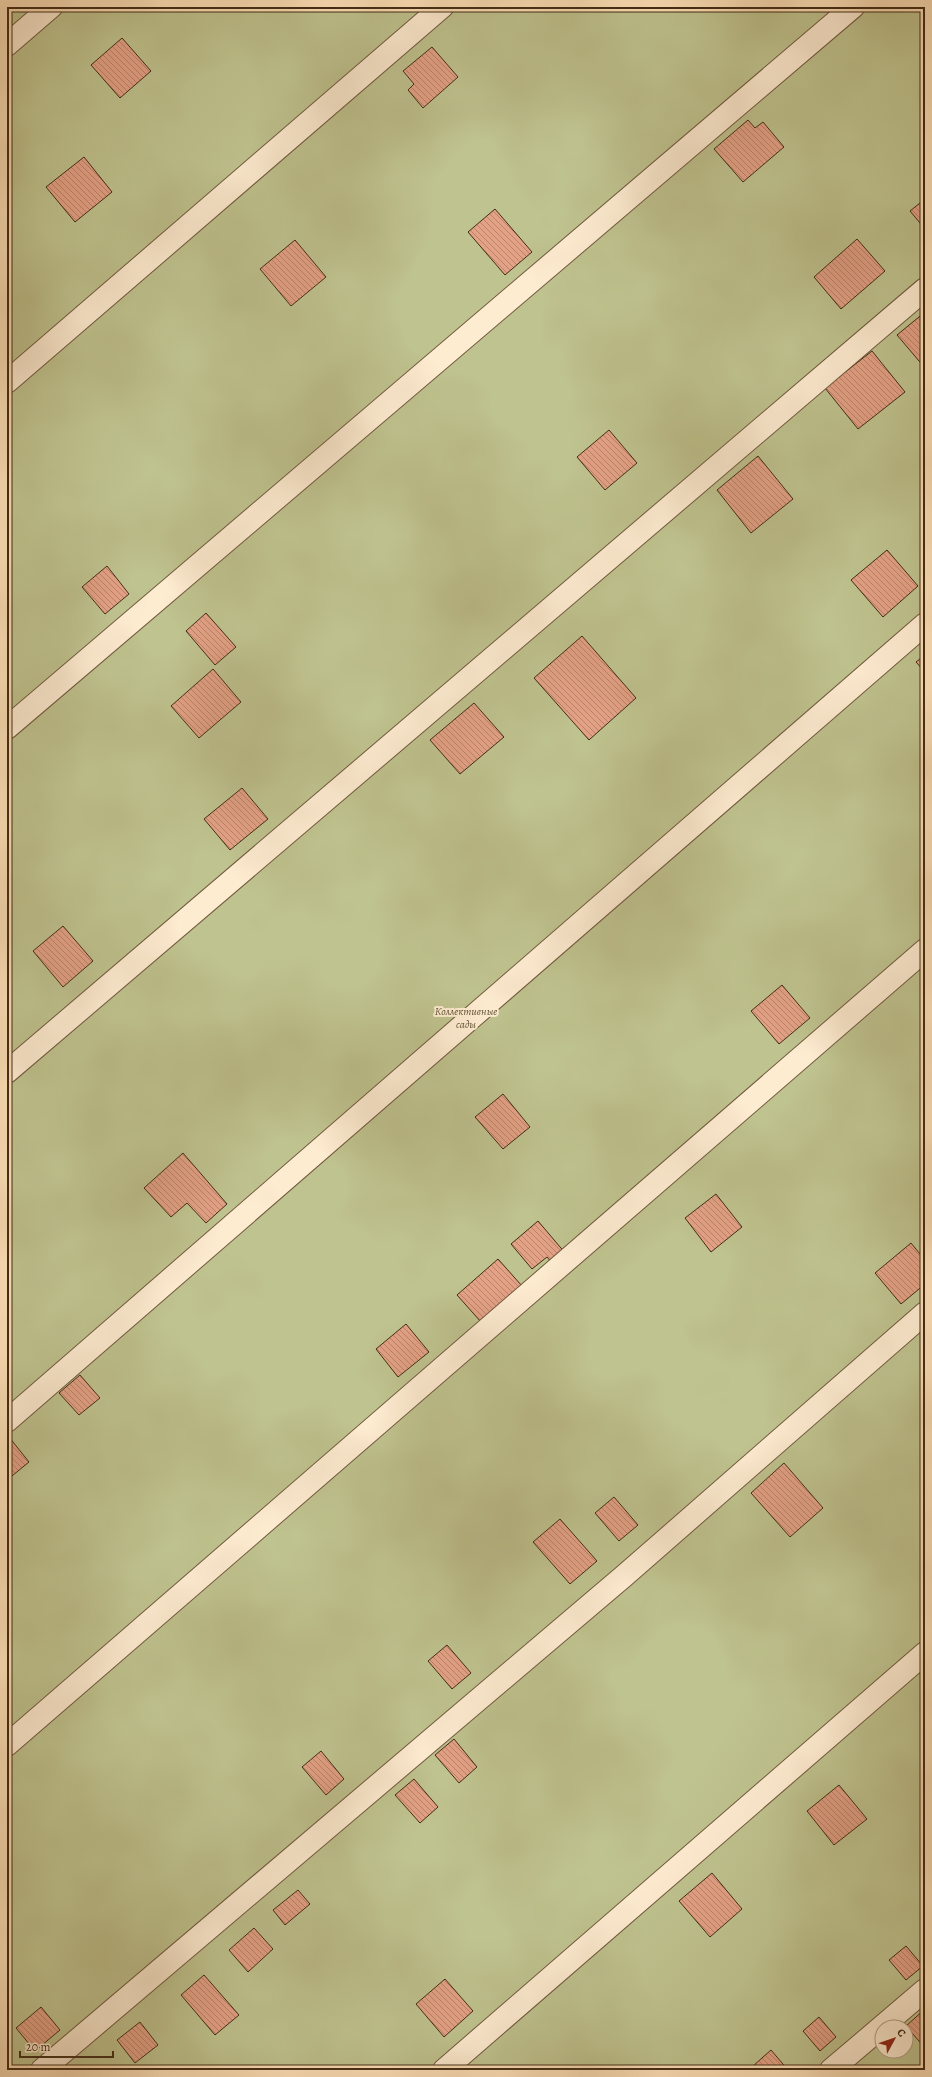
<svg xmlns="http://www.w3.org/2000/svg" width="932" height="2077" viewBox="0 0 932 2077" font-family="Alegreya,serif">
<style>
.garden{fill:#bfc38f;stroke:#807852;fill-rule:evenodd}
.building{fill:url(#building-back-hatch);stroke:#422c16}
.lines{fill:none;stroke-linecap:round;stroke-linejoin:round}
.minor-casing{stroke:#71593e;stroke-width:24}
.minor{stroke:#feecd1;stroke-width:22}
.labels{text-anchor:middle;stroke-width:4;stroke-linejoin:round;paint-order:stroke}
.park-label{font-size:11px;font-style:italic;fill:#615234;stroke:#feecd1}
</style>
<defs>
<pattern id="building-back-hatch" width="6" height="6" patternUnits="userSpaceOnUse"><rect width="6" height="6" fill="#e3a185"/><path d="M-1 5l2 2M0 0l6 6M5-1l2 2" fill="none" stroke="#ba836c"/></pattern>
</defs>
<rect width="100%" height="100%" fill="#fee1b8"/>
<filter id="stains"><feTurbulence type="fractalNoise" baseFrequency=".005" numOctaves="4"/><feColorMatrix values="0 0 0 0 .2 0 0 0 0 .09 0 0 0 0 .02 0 0 0 .5 -.17"/></filter>
<radialGradient id="worn" r=".72"><stop offset=".6" stop-color="#630" stop-opacity="0"/><stop offset="1" stop-color="#630" stop-opacity=".3"/></radialGradient>
<path class="garden" d="M7,7H925V2070H7ZM882,2027H906V2051H882Z"/>
<path class="building" d="M122,38L151,71L120,98L91,65Z
M432,47L458,77L423,108L408,90L414,84L403,71Z
M748,120L755,128L763,122L784,147L743,182L714,149Z
M84,157L112,192L75,222L46,187Z
M925,199V229L910,211Z
M495,209L532,252L505,275L468,232Z
M857,239L885,271L841,309L814,277Z
M295,240L326,277L291,306L260,269Z
M925,312V368L897,335Z
M872,351L905,392L858,429L825,388Z
M609,430L637,463L605,490L577,457Z
M758,456L793,499L751,533L717,490Z
M887,550L918,586L883,617L851,580Z
M107,566L129,594L105,614L82,587Z
M206,613L236,647L215,665L186,631Z
M582,636L636,698L589,740L534,678Z
M925,655V672L916,662Z
M213,669L241,702L199,738L171,706Z
M474,703L504,737L460,774L430,740Z
M242,788L268,819L230,850L204,819Z
M63,926L93,961L63,987L33,951Z
M782,985L810,1018L779,1044L751,1011Z
M503,1094L530,1127L503,1149L475,1117Z
M183,1153L227,1204L206,1223L187,1203L171,1217L144,1188Z
M716,1194L742,1227L711,1252L685,1218Z
M538,1221L566,1254L553,1264L547,1257L532,1269L511,1244Z
M911,1243L925,1260V1284L901,1304L875,1273Z
M498,1259L522,1286L481,1322L457,1295Z
M406,1324L429,1352L398,1377L376,1349Z
M80,1375L100,1398L79,1415L59,1393Z
M9,1437L29,1462L7,1480V1438Z
M784,1463L823,1508L790,1537L751,1493Z
M614,1497L638,1525L619,1541L595,1513Z
M560,1519L597,1561L570,1584L533,1542Z
M447,1645L471,1673L452,1689L428,1661Z
M454,1739L477,1767L459,1783L435,1755Z
M321,1751L344,1779L326,1795L302,1767Z
M414,1779L438,1807L420,1823L395,1795Z
M839,1785L867,1819L834,1845L807,1811Z
M712,1873L742,1909L710,1937L679,1901Z
M298,1890L310,1904L285,1925L273,1910Z
M254,1928L273,1949L248,1972L229,1950Z
M906,1946L923,1966L906,1980L889,1960Z
M204,1975L239,2015L215,2035L181,1995Z
M445,1979L473,2011L444,2037L416,2004Z
M41,2007L60,2030L35,2051L16,2028Z
M925,2009V2048L906,2026Z
M819,2017L836,2037L820,2051L803,2031Z
M140,2022L158,2045L135,2063L117,2040Z
M771,2050L788,2070H756L753,2066Z"/>
<g class="lines">
<defs>
<path id="minor" d="M7,45L51,7
M7,382L442,7
M7,728L853,7
M7,1072L925,289
M7,1421L925,624
M7,1745L925,950
M42,2070L624,1576L925,1313
M444,2070L925,1653
M831,2070L925,1990"/>
</defs>
<use href="#minor" class="minor-casing"/>
<use href="#minor" class="minor"/>
</g>
<g class="labels">
<g class="park-label">
<text x="466" y="1015">Коллективные<tspan x="466" dy="13">сады</tspan></text>
</g>
</g>
<rect width="932" height="2077" fill="none" stroke="#fee1b8" stroke-width="24"/>
<rect x="8" y="8" width="916" height="2061" fill="none" stroke="#422c16" stroke-width="2"/>
<rect x="12" y="12" width="908" height="2053" fill="none" stroke="#422c16"/>
<g transform="translate(894 2039) rotate(50)"><circle r="19" fill="#feecd1" stroke="#b39f86"/>
<path d="M0-3L7 15L0 10L-7 15Z" fill="#8f2418"/>
<text y="-6" font-size="11" font-weight="bold" text-anchor="middle" fill="#422c16">С</text>
</g>
<path d="M20 2051v6h93v-6" fill="none" stroke="#422c16" stroke-width="2"/>
<text x="26" y="2051" font-size="12" fill="#422c16" stroke="#feecd1" stroke-width="3" paint-order="stroke">20 m</text>
<rect width="100%" height="100%" filter="url(#stains)"/>
<rect width="100%" height="100%" fill="url(#worn)"/>
</svg>
